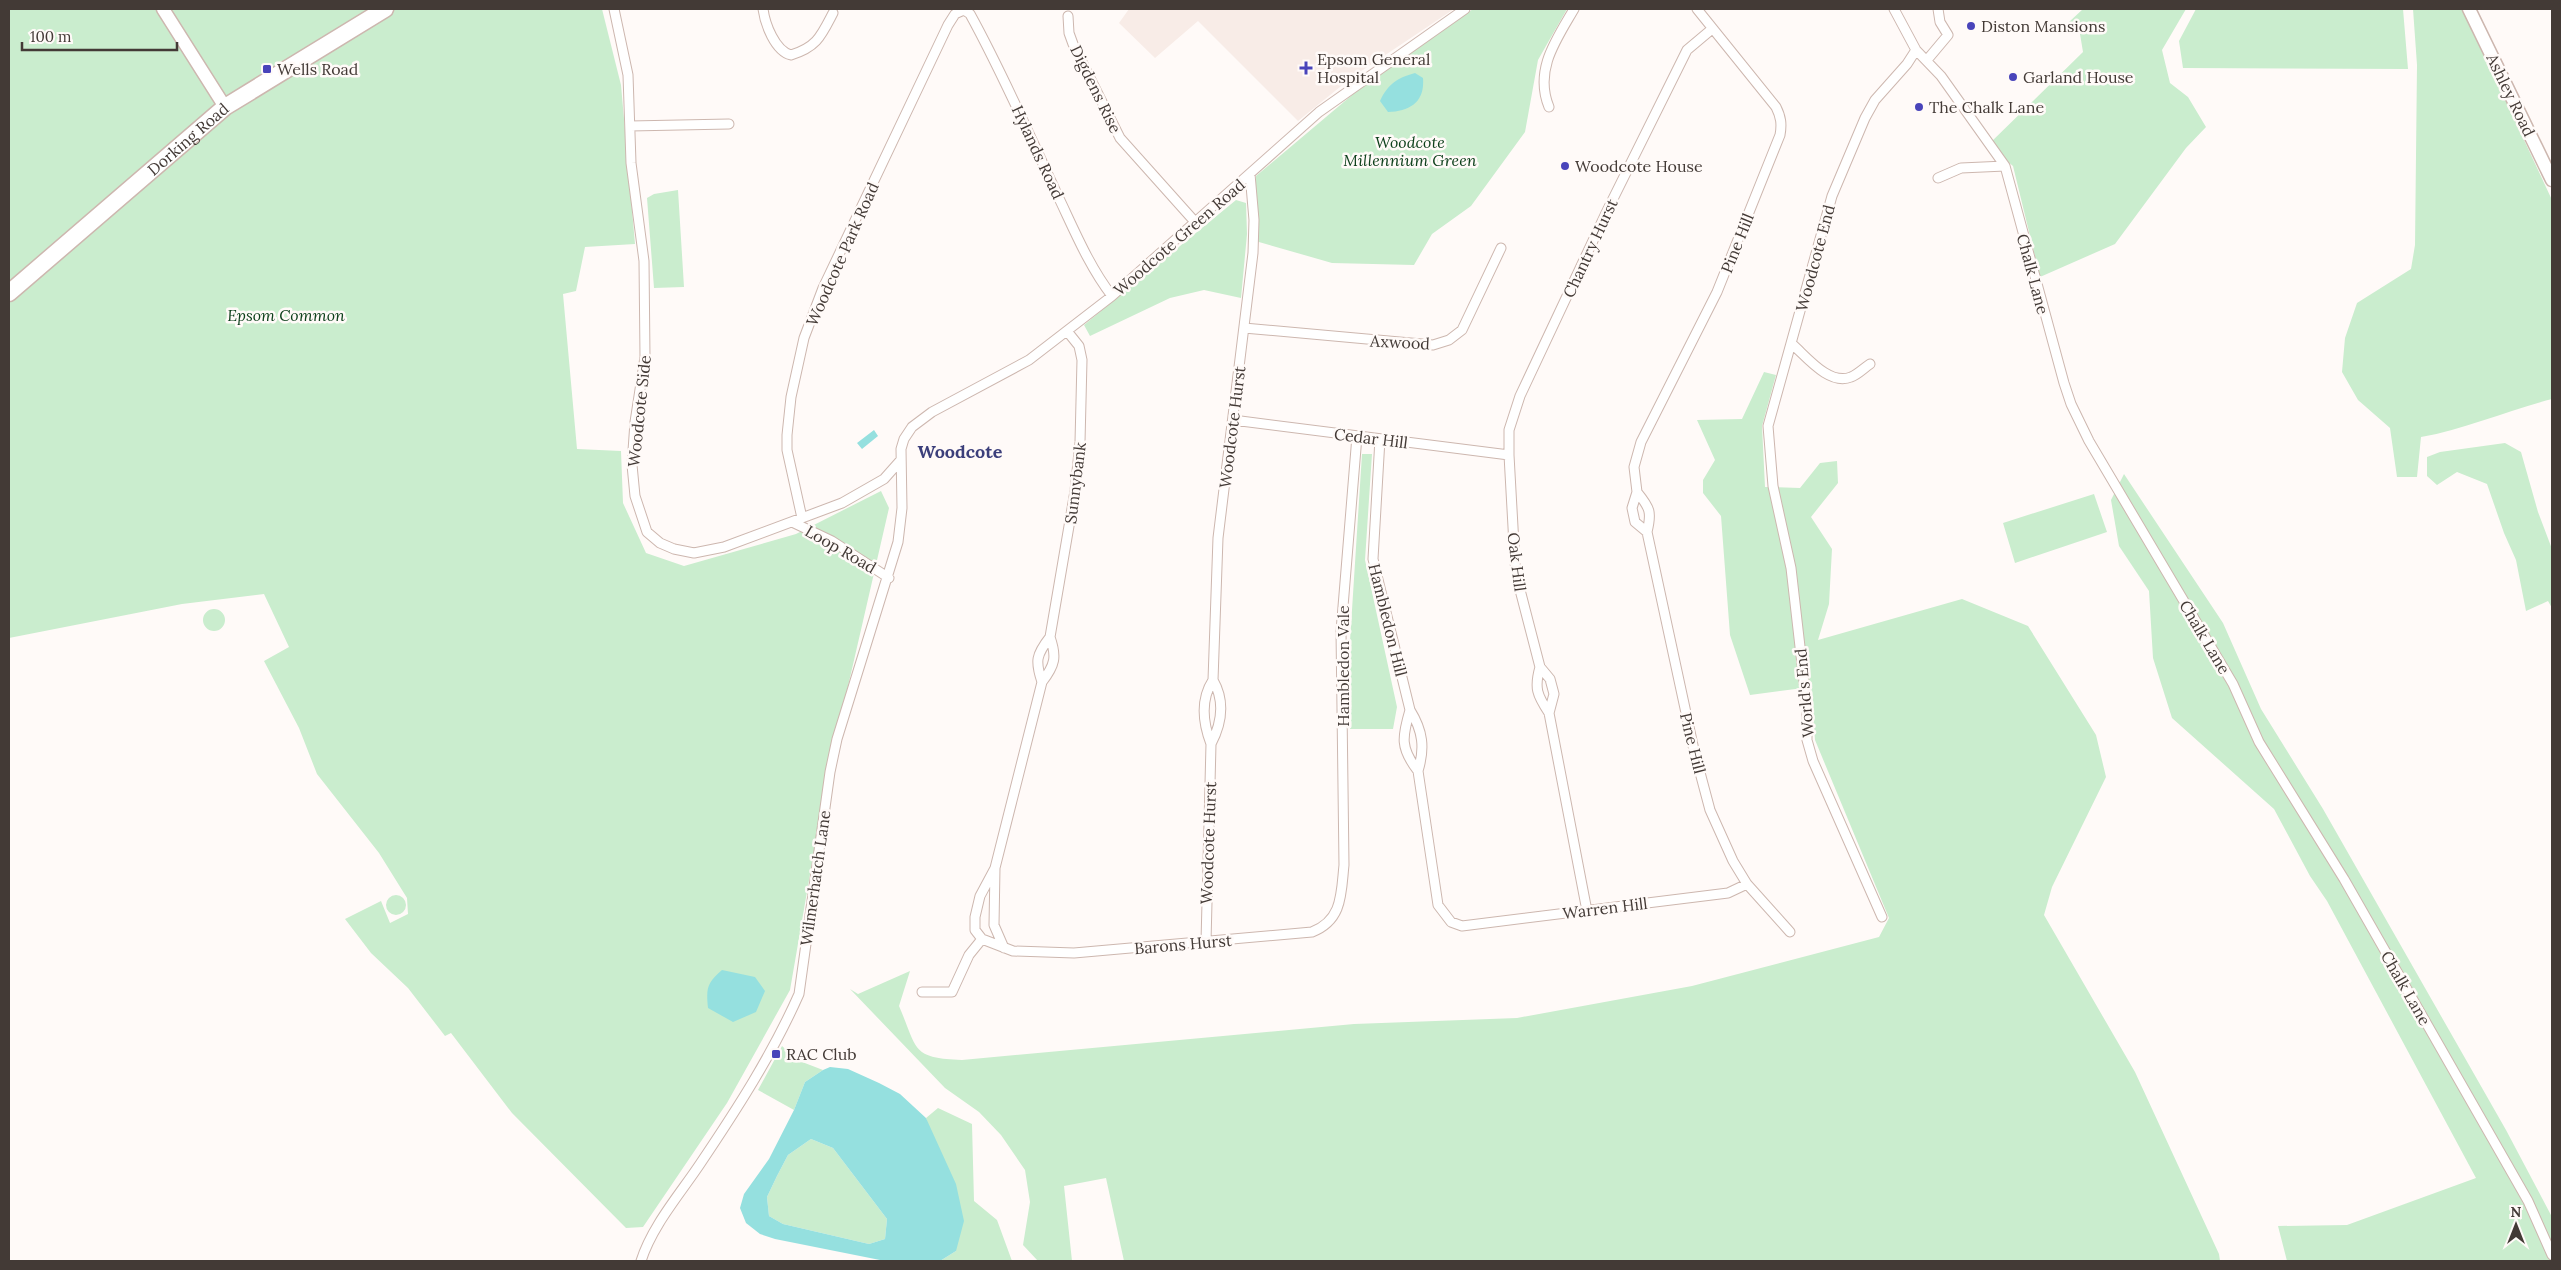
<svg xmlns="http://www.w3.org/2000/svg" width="2561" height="1270" viewBox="0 0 2561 1270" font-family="Lora,serif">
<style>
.built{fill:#f8ece7}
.green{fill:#caedce}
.water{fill:#95e0df;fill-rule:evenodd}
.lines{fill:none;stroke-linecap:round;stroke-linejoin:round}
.street-casing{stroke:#cdb7af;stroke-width:11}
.secondary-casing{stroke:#cdb7af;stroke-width:15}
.highway-casing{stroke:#cdb7af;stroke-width:19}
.street{stroke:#fff;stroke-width:9}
.secondary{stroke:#fff;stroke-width:12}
.highway{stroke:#fff;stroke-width:16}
.poi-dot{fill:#4944ba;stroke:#fffaf8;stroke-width:2}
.labels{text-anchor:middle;stroke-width:5;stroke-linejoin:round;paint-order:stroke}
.poi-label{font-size:16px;fill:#433a36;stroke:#fffaf8;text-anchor:start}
.street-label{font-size:16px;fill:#433a36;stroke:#fffaf8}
.park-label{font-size:16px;font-style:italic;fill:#0d401b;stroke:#fffaf8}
.neighbourhood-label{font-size:18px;font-weight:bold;fill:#3c3f7b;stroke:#fffaf8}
</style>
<rect width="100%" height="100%" fill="#fffaf8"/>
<path class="built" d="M1129,9H1454L1351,78L1298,121L1198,21L1155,58L1119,23Z"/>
<path class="green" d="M9,9H602L621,85L635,244L585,247L576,291L563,294L577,449L621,451L623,503L646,553L684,566L796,534L881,491L889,508L826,782L790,990L727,1103L643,1227L626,1228L512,1113L451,1033L445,1036L408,988L371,953L345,919L381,901L390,923L408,914L407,898L379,853L317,774L299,728L264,661L289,647L264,594L182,604L9,638Z
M1473,9H1567L1538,60L1525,132L1471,206L1432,234L1414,265L1332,263L1252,240L1256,176L1358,90Z
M2083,9H2186L2162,50L2170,83L2188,97L2206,127L2186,148L2115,244L2040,277L2013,166L1988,145L2083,52L2080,34L2069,22Z
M2196,9H2403L2408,69L2183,68L2179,41Z
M2413,9H2463L2552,200V399C2508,410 2466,429 2421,437L2417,477H2397L2390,428L2358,400L2342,372L2345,338L2357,303L2411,269L2415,245L2417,65Z
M678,190L684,287L654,288L647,198L654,194Z
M1236,200L1246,203L1247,234L1241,298L1204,290L1170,298L1090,336L1084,325Z
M1764,372L1776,375L1762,426L1765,487L1800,488L1820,463L1837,461L1838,483L1811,517L1832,549L1829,604L1818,640L1962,599L2028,626L2096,735L2106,777L2052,887L2044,915L2135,1072L2219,1254L2220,1261H1124L1106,1178L1064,1186L1072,1261H1038L1023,1245L1030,1202L1025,1170L1001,1135L979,1112L945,1088L850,989L858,994L910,971L899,1006C918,1050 911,1058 962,1060L1354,1024L1517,1018L1692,986L1879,937L1889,918L1815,740L1811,687L1750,695L1730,635L1721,516L1703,493V480L1715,460L1697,420L1742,419Z
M2505,443L2521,452L2538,512L2552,549V608L2548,601L2526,611L2516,560L2504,533L2487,484L2457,472L2437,485L2427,476V457L2440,452Z
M1362,454H1372L1365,560L1397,707L1393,729H1350V641Z
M2124,474L2223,623L2261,709L2323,809L2506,1130L2552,1217V1261H2287L2278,1226L2347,1225L2476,1178L2327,901L2310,876L2274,809L2172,718L2153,658L2149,591L2119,546L2111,500Z
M2094,494L2107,532L2015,563L2003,523Z
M203 620a11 11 0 1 1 22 0a11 11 0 1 1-22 0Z
M386 905a10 10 0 1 1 20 0a10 10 0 1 1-20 0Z
M782,1046L797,1060L823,1070L805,1082L794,1110L758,1090Z
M938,1108L972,1124L974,1201L997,1220L1012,1261H940L956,1251L926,1118Z
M811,1139L833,1148L887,1219L885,1239L869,1244L783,1224L769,1216L767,1197L777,1176L788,1155Z"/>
<path class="water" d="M1415,73L1423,78C1425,102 1410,111 1388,112L1380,101C1388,84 1397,78 1415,73Z
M874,430L878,436L862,449L857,443Z
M722,970L755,977L765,991L756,1012L733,1022L708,1008C706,988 707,983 722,970Z
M830,1067L848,1069L879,1083L900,1094L926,1118L956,1184L964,1221L956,1251L940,1261H885L775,1239L760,1234L746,1223L740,1208L744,1194L769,1159L794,1110L805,1082L823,1070ZM811,1139L833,1148L887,1219L885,1239L869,1244L783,1224L769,1216L767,1197L777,1176L788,1155Z"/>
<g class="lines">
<defs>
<path id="street" d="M614,9L628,75L631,163L644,261L645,357L635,422L632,465L635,496L647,532L660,543L674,549L694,553L724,547L842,503L884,479L900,461
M763,9C765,24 775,51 791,55C817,47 821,36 833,13
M1894,9L1916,50L1941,76L2005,166L2064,383L2071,404L2089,441L2233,684L2259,742L2344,879L2528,1201L2552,1255
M964,10L970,14C1002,72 1028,132 1056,192C1073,227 1088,265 1112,296
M1068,16L1069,33L1073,44L1120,138L1196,223
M1927,60L1948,35L1940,22L1938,9
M1549,107C1534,70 1556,40 1574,9
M630,126L729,124
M1938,178L1961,168L2005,166
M1244,328L1433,345L1449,340L1462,330L1501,248
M1792,344C1806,356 1829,386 1851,377C1857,375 1864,368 1870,364
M1233,420L1509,455
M1380,439L1373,559L1410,710C1423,731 1425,748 1418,771L1438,905L1451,922L1462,926L1728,893L1747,884
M1637,492C1650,508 1652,512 1647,532L1694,750L1710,810L1733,861L1747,884L1790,932
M802,518L787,450V435L791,397L804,338L823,288L948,25L955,14L964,10
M792,522L832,541L889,578
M1647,532L1635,522L1632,508L1637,492L1634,467L1641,442L1717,292L1780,135C1782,124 1781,117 1776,107L1697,9
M1540,667C1534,688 1537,695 1549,713
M1042,682C1035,661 1036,655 1050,637L1075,491L1080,442L1082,360L1079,346L1067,331
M1410,710C1402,737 1400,748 1418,771
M1211,744C1222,723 1225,701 1213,680
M995,868L980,896L975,917V930L982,939L1013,951L1074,953L1312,932C1343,920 1341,893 1344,865L1341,631L1357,436
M1587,911L1549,713L1554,694L1550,679L1540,667L1519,586L1515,563L1509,455V430L1520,396L1606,213L1687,50L1712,29
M1882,917L1813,761L1807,740V708L1791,568L1773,486L1768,426L1832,196L1865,118L1875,100L1907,64L1916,50
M1206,942L1211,744C1203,723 1200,700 1213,680L1218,538L1253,253L1254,220L1250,174
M1004,948L994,925L995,868L1042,682C1055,665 1057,657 1050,637
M922,992H952L969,955L982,939
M641,1261C652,1226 680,1194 700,1164C737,1109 772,1055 799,994L830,772L837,739L898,542L902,508L901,449L904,439L912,427L932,412L1029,360L1112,296L1319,112L1465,9"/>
<path id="secondary" d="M163,9L225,107
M2469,9L2552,180"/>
<g id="highway">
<path id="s1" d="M9,293L225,107L385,9"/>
</g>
</defs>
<use href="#street" class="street-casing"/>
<use href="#secondary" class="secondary-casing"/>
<use href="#highway" class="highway-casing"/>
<use href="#street" class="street"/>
<use href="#secondary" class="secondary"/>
<use href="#highway" class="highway"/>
</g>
<g class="poi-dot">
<circle cx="1971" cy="26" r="5"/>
<path d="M1303.5 60.5h5v5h5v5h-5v5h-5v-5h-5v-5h5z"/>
<rect x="262" y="64" width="10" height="10" rx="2.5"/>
<circle cx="2013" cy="77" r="5"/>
<circle cx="1919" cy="107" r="5"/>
<circle cx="1565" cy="166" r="5"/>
<rect x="771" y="1049" width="10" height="10" rx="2.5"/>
</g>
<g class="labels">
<g class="poi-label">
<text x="1981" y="32">Diston Mansions</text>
<text x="1317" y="65">Epsom General<tspan x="1317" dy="18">Hospital</tspan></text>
<text x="277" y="75">Wells Road</text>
<text x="2023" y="83">Garland House</text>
<text x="1929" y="113">The Chalk Lane</text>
<text x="1575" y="172">Woodcote House</text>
<text x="786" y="1060">RAC Club</text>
</g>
<g class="street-label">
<text transform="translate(1096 89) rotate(64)" y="6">Digdens Rise</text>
<text transform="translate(2511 95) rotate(64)" y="6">Ashley Road</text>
<text dy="6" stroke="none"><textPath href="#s1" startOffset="236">Dorking Road</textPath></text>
<text transform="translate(1038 152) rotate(65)" y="6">Hylands Road</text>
<text transform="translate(1179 237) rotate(-41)" y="6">Woodcote Green Road</text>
<text transform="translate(1737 243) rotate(-68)" y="6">Pine Hill</text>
<text transform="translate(1590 248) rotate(-65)" y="6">Chantry Hurst</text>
<text transform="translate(842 254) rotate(-66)" y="6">Woodcote Park Road</text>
<text transform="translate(1815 258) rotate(-75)" y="6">Woodcote End</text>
<text transform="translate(2033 274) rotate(75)" y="6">Chalk Lane</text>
<text transform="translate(1400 342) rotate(3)" y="6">Axwood</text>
<text transform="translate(639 411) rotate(-84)" y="6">Woodcote Side</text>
<text transform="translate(1232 427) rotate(-83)" y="6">Woodcote Hurst</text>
<text transform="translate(1371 438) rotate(7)" y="6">Cedar Hill</text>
<text transform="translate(1075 483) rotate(-83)" y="6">Sunnybank</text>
<text transform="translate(841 549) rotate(30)" y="6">Loop Road</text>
<text transform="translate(1517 562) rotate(83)" y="6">Oak Hill</text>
<text transform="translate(1388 620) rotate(76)" y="6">Hambledon Hill</text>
<text transform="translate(2205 637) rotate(59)" y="6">Chalk Lane</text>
<text transform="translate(1343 666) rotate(-90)" y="6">Hambledon Vale</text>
<text transform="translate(1804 693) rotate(-95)" y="6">World's End</text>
<text transform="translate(1693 743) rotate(76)" y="6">Pine Hill</text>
<text transform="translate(1208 843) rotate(-88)" y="6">Woodcote Hurst</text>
<text transform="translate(815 878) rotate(-82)" y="6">Wilmerhatch Lane</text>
<text transform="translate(1605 908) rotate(-7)" y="6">Warren Hill</text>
<text transform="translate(1183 944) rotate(-5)" y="6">Barons Hurst</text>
<text transform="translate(2406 988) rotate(60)" y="6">Chalk Lane</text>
</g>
<g class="park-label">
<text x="1410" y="148">Woodcote<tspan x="1410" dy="18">Millennium Green</tspan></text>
<text x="286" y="321">Epsom Common</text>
</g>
<g class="neighbourhood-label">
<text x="960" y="458">Woodcote</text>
</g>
</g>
<rect width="2561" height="1270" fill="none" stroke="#433a36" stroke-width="20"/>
<g transform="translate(2516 1225)" stroke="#fffaf8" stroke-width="4" paint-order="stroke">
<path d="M0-4L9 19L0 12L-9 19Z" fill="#433a36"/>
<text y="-8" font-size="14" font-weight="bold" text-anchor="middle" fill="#433a36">N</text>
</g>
<path d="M22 42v8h155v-8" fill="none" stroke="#433a36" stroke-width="2.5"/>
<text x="30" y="42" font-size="15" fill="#433a36" stroke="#fffaf8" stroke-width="4" paint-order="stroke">100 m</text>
</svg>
